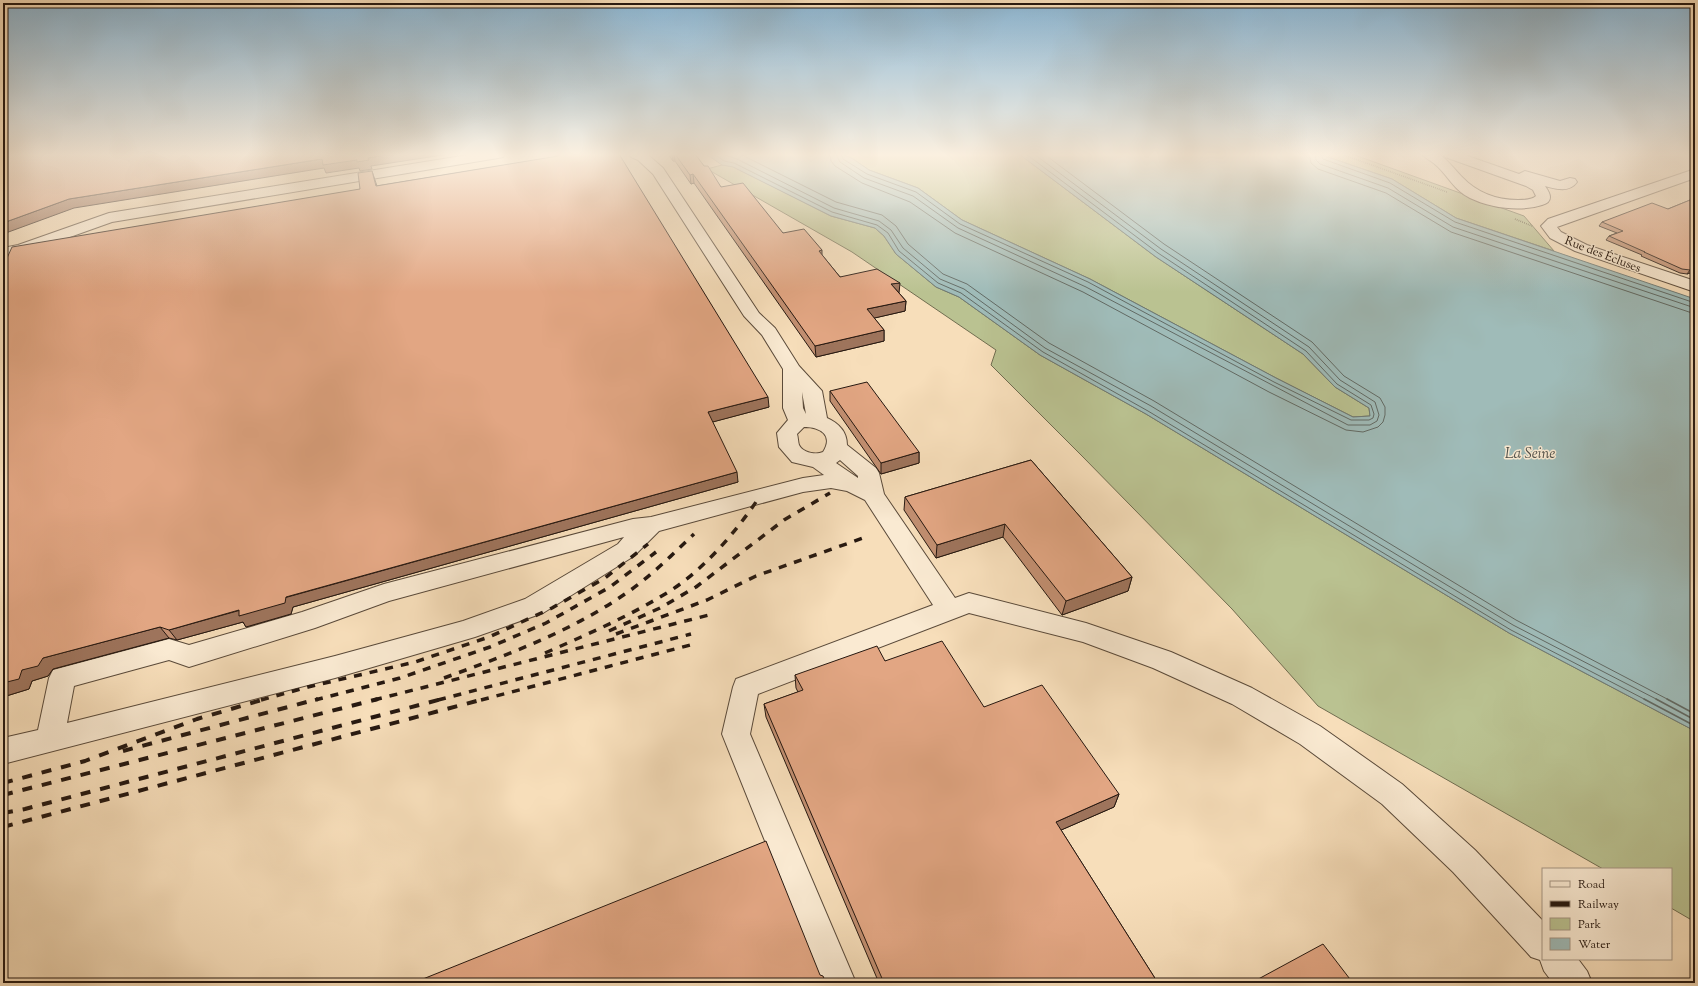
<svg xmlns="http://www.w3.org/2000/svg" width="1698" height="986" viewBox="0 0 1698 986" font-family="'Sorts Mill Goudy',serif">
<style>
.green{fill:#bac291;stroke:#706d50}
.water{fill:#9fbbb8;stroke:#6f7a75}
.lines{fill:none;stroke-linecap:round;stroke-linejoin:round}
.shore-far1{stroke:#626a64;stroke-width:1}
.shore{stroke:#626a64;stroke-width:1.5}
.minor-casing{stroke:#5a4a3a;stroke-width:2}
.path{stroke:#261810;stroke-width:1.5;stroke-dasharray:0.5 1.5;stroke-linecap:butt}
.minor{fill:#faead2;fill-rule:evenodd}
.rail-far1{stroke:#261810;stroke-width:3.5;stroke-dasharray:8 8;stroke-linecap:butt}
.rail{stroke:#261810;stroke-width:4;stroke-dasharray:10 10;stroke-linecap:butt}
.wall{fill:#c28f71;stroke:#261810}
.shaded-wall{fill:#9e745c;stroke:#261810}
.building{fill:#e2a683;stroke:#261810}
.labels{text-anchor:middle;stroke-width:3;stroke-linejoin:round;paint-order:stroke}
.far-street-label{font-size:12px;fill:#261810;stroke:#faead2}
.water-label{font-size:15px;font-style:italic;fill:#50514b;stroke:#faead2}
</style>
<rect width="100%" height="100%" fill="#f7deba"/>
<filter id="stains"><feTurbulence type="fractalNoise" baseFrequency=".005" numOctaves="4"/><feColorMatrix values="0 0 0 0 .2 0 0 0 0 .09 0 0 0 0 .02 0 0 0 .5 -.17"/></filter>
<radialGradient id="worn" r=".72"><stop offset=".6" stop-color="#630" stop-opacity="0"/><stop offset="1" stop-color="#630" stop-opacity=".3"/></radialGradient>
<path class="green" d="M842,154H1019L1156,257L1303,354L1335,387L1369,408L1370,416L1353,417L1276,378L1090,279L962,220L918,188L869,170L853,159Z
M1319,154H1352L1524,216L1554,251L1456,218L1392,179Z
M722,165L732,166L831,216L875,228L884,236L896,254L936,287L959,297L1040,355L1146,414L1509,633L1695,731V922L1671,908V869H1603L1318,706L1232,609L1083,457L991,365L996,350L852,252L707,169Z"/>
<path class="water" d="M706,154H842L853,159L869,170L918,188L962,220L1090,279L1276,378L1353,417L1370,416L1369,408L1335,387L1303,354L1156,257L1019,154H1319L1392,179L1456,218L1695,299V731L1509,633L1146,414L1040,355L959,297L936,287L896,254L884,236L875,228L831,216L733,167L722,165Z"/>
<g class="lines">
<path class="shore-far1" d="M714,154L724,161L734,163L832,212L877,225L888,233L899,251L938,283L961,293L1043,352L1148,411L1511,630L1646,700
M722,154L737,159L834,208L879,221L891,230L903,248L940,279L964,289L1045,348L1151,406L1513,625L1658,700
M740,154L836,202L882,215L896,226L908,244L943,274L967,284L1049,343L1154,401L1516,620L1669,700
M830,154L831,161L835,166L862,183L910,202L955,233L1083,292L1269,392L1346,430L1363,432L1378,427L1383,422L1385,415V407L1380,398L1344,376L1312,342L1164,244L1044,154
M836,154L840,162L864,178L913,196L958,228L1086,287L1348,425H1370L1377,421L1379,415L1375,402L1340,380L1309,347L1161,249L1034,154
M841,154L843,159L867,174L916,192L960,224L1088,282L1274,382L1351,420H1369L1373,418L1374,414L1371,405L1337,384L1306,351L1158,253L1026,154
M1309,154L1311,163L1318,169L1386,193L1451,232L1695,314
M1315,154L1316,160L1320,164L1388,188L1453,227L1695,308
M1320,154L1323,159L1390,183L1455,222L1695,303"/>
<path class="shore" d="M1644,699L1695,726
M1656,699L1695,720
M1667,699L1695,714"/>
<defs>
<path id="minor" d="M474,154H505L503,157L498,158L112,222L28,252L3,258V248L18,245L109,213Z
M629,154H647L663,168L759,313L775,328L799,366L822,391L827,418C838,423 847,431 847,445L876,468L879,473L884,494L955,598L969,593L1086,623L1171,652L1252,688L1320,726L1402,784L1475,850L1543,921V959H1578L1587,971L1592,983H1553L1544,971L1540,960L1531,957L1453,872L1382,804L1300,744L1232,704L1153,668L1083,642L969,613L758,694L750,734L856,983H822L722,734L733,687L736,679L933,605L865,500L847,491L831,488L803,492L659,531L634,556L543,613L475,637L335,678L3,764V738L38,730L49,678L53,670L169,639L189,645L302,612L384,584L633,519L651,517L803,478L824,475L813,467L792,462L779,447L777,433L788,420L783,408V369L762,335L744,316L653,174L638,160L631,157ZM802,392L806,414L803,408ZM804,427C820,427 834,435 823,452C816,455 803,453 799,445C798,442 798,437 797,434ZM840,460L858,476V478L836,463ZM624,537L618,544L525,599L463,621L335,656L67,723L74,686L169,660L189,667L315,628L389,601Z
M1422,154C1427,154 1436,152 1440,155C1449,161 1455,170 1462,177C1477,193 1497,200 1518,200C1524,200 1532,200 1536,196L1533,190L1526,186L1445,157L1443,154H1462L1519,174L1525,171L1560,181L1570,178L1575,179L1577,182C1569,193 1556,189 1545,186C1547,189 1550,193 1550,197C1550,202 1546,204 1542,205C1520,212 1491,208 1470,198C1455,191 1448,176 1437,166C1432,161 1426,159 1422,154Z
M1695,169V178L1557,227L1561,232L1587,245L1695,281V292L1575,251L1550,238L1541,226L1548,219Z"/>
</defs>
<use href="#minor" class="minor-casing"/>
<path class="path" d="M1341,154L1447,192
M1515,219L1532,226"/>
<use href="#minor" class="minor"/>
<path class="rail-far1" d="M609,631L660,608L696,587L784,520L830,493
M616,634L707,600L756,576L863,538
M545,653C588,634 630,616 670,591C703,570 734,534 756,502
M444,678C507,655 570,632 625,594C650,577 672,555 694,534
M261,700L308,687L415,662L489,637L552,608L605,578L648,544
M315,700L400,678L490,647L546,623L610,587L656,552
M374,700L709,615
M438,700L691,634
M481,700L694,644"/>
<path class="rail" d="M123,751L318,699
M3,783L85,761L197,719L265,699
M3,795L378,699
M3,813L25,809L442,699
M3,827L484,699"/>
</g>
<path class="wall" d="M555,154H619L769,407L712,422L738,482L293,607L291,614L246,627L243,622L177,640L169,638L53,669L48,676L32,681L29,689L3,697L360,189L372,171L377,186L556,157Z
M668,154H695L704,166L721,187L783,233L822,255L840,277L899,293L906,301L905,311L874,318L884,330V341L816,357L694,183L691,184L675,161H673Z
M1695,198V273L1693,272L1687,274L1680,273L1641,256L1642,255L1606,240L1609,236L1617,233L1599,226L1602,222L1668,209Z
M830,391L919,452V463L881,474L830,401Z
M1031,460L1132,577L1128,591L1062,615L1003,537L936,558L904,510L905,497Z
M885,661L984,707L1119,794L1114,807L1061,830L1158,983H879L766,717L764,704L798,692L796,688L795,675Z"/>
<path class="shaded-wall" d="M392,154H449L371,166L372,169L360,171L359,168L326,173L324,168L74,208L3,234V223L69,199L322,159L368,158Z
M672,154H674L675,161H673Z
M693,174L694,183L691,184L690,175Z
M822,250V261L819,251Z
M1695,268L1693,272L1687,274L1690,270Z
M900,283L899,293L891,284Z
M906,301L905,311L866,320L867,309Z
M884,330V341L816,357L815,346Z
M768,397L769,407L709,423L708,412Z
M919,452V463L881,474V463Z
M737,472L738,482L293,607L291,614L246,627L243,622L177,640L169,630Z
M1005,524L1003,537L936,558L937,545Z
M1132,577L1128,591L1062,615L1066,601Z
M160,627L169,638L53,669L48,676L32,681L29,689L3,697V683L22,670L43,658Z
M1119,794L1114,807L1052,834L1056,822Z"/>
<path class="building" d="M3,154H392L368,158L369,160L357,162V160L323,165L322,159L69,199L3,223Z
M557,154H619L768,397L708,412L737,472L286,597L285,603L239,616V610L169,630L160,627L43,658L38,666L22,670L19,679L3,683V267L12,247L360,189L358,173L372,171L376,186L558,156Z
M675,154H695L704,166H708L721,187L743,183L783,233L804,229L822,250L819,251L840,277L877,269L900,283L891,284L906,301L867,309L884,330L815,346L693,174L690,175Z
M1695,198V268L1690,270L1682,269L1644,252H1645L1609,236L1623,231L1602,222L1652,203L1668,209Z
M867,382L919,452L881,463L830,391Z
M1031,460L1132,577L1066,601L1005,524L937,545L905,497Z
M942,641L984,707L1042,685L1119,794L1056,822L1158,983H884L764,704L803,690L795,675L877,646L885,661Z
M766,841L820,975L823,976L826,983H413Z
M1323,944L1353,983H1251Z"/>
<linearGradient id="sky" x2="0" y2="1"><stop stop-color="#8bb7d5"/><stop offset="0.53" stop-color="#fbf0e0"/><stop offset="1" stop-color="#fbf0e0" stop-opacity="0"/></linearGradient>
<rect width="1698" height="292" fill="url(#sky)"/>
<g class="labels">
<g class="far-street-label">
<text transform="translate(1603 254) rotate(21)" y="4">Rue des Écluses</text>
</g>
<g class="water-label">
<text x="1530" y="458">La Seine</text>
</g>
</g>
<rect width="1698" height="986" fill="none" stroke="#f7deba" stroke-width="16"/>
<rect x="4" y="4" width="1690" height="978" fill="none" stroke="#261810" stroke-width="2"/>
<rect x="8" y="8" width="1682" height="970" fill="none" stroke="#261810"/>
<rect x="1542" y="868" width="130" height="92" fill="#faead2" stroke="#a59684"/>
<rect x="1550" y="881" width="20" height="6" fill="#faead2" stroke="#a59684"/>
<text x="1578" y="888" font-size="12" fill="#261810">Road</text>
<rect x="1550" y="901" width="20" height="6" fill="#261810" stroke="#a59684"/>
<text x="1578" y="908" font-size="12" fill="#261810">Railway</text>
<rect x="1550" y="918" width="20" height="12" fill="#bac291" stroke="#a59684"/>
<text x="1578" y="928" font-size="12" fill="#261810">Park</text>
<rect x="1550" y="938" width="20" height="12" fill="#9fbbb8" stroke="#a59684"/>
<text x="1578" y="948" font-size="12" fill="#261810">Water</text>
<rect width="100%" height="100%" filter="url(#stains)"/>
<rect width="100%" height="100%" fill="url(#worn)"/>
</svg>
